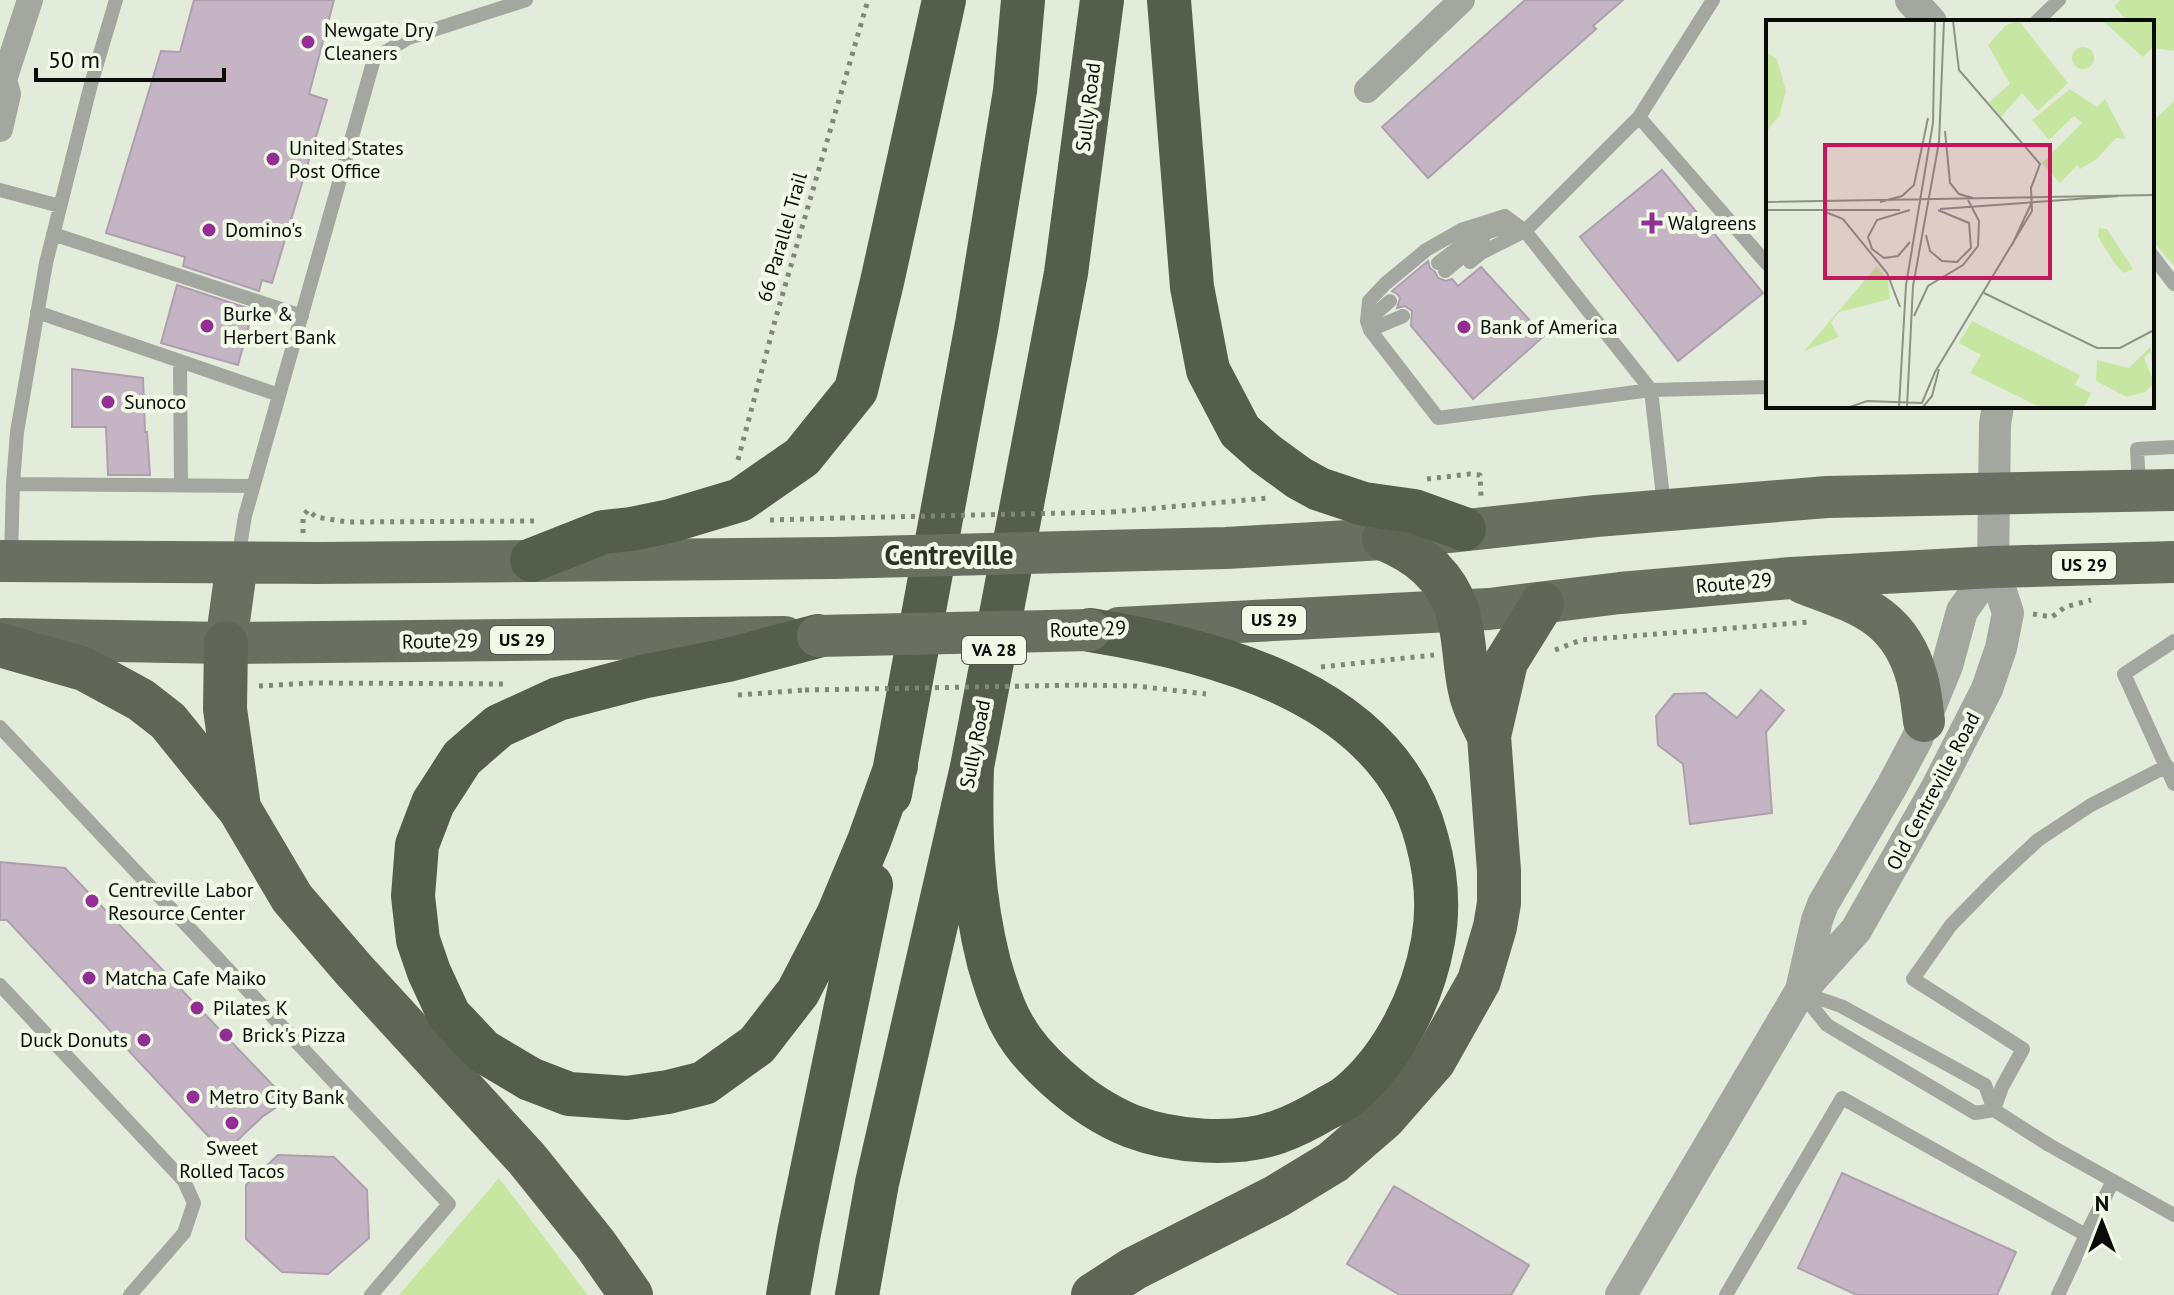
<svg xmlns="http://www.w3.org/2000/svg" width="2174" height="1295" viewBox="0 0 2174 1295" font-family="'PT Sans',sans-serif">
<style>
.green{fill:#c6e6a2}
.building{fill:#c5b5c4;stroke:#ae9fae;stroke-width:2}
.lines{fill:none;stroke-linecap:round;stroke-linejoin:round}
.path{stroke:#80867a;stroke-width:5;stroke-dasharray:4 6;stroke-linecap:butt}
.service{stroke:#a3a79f;stroke-width:14}
.minor{stroke:#a3a79f;stroke-width:26}
.tertiary{stroke:#a3a79f;stroke-width:32}
.primary{stroke:#697062;stroke-width:42}
.trunk{stroke:#5f6658;stroke-width:44}
.motorway{stroke:#555d4d;stroke-width:44}
.path-bridge{stroke:#80867a;stroke-width:5;stroke-dasharray:4 6;stroke-linecap:butt}
.primary-bridge{stroke:#697062;stroke-width:42}
.poi-dot{fill:#932e94;stroke:#f1fae7;stroke-width:3}
.labels{text-anchor:middle;stroke-width:8;stroke-linejoin:round;paint-order:stroke}
.shield{fill:#f1fae7;stroke:#4f534a;stroke-width:2}
.shield-label{font-size:18px;font-weight:bold;fill:#0a0c07}
.poi-label{font-size:20px;fill:#0a0c07;stroke:#f1fae7;text-anchor:start}
.street-label{font-size:20px;fill:#0a0c07;stroke:#f1fae7}
.district-label{font-size:28px;font-weight:bold;fill:#2c3324;stroke:#f1fae7}
.inset-road{fill:none;stroke:#8c9286;stroke-width:2}
.view{fill:#c2185b;fill-opacity:0.15;stroke:#c2185b;stroke-width:4}
.inset-edge{fill:none;stroke:#0a0c07;stroke-width:4}
</style>
<rect width="100%" height="100%" fill="#e3ecda"/>
<path class="green" d="M2120,0H2174V51L2152,48V22H2128L2114,6Z
M2174,101V266L2152,240V122Z
M499,1178L588,1295H399Z"/>
<path class="building" d="M194,0H334L309,94L327,100L272,283L262,280L259,291L183,266L185,257L106,233L161,51L180,52Z
M1525,0H1623L1593,26L1596,29L1428,178L1382,127Z
M1662,170L1763,293L1678,361L1580,237Z
M1428,261L1430,268L1435,272L1438,278L1446,281L1452,279L1458,286L1481,267L1544,336L1473,399L1411,326L1412,311L1405,306L1397,308L1400,298L1397,294L1392,291Z
M177,285L253,310L238,365L161,343Z
M72,369L143,378L145,432H147L150,475H108L106,427H72Z
M1761,690L1784,710L1766,732L1772,813L1690,824L1683,764L1658,745L1656,716L1674,694L1705,693L1737,718Z
M0,862L65,868L287,1100L262,1117L224,1153L7,920H0Z
M278,1155L334,1157L367,1190L369,1238L328,1274L282,1272L246,1239V1185Z
M1842,1173L2016,1252L1997,1295H1857L1798,1268Z
M1394,1186L1529,1265L1511,1295H1400L1347,1264Z"/>
<g class="lines">
<path class="path" d="M738,460L776,317L868,0
M1427,479L1470,474L1480,475L1481,496
M1112,512L1269,498
M770,520L841,518
M303,533V516L308,510L316,517L347,522L534,521
M2033,614L2052,617L2065,607L2091,600
M1555,650L1581,640L1810,622
M1321,667L1434,655
M1083,685L1136,686L1206,694
M259,686L312,683L508,684
M738,695L805,690"/>
<path class="service" d="M2036,22L2059,0
M1639,117L1768,265
M0,190L60,206
M53,234L302,316
M2152,255L2174,284
M1470,262L1481,253L1525,231
M1438,263L1472,237L1508,226L1521,230
M1445,271L1483,240
M1390,301L1367,321L1370,330L1438,418L1651,390L1768,387
M37,312L279,395
M1367,321L1369,301L1385,284L1426,250L1461,230L1505,216L1525,231
M1370,330L1403,316
M180,361L181,485
M13,484L253,486
M2139,486L2137,449L2174,447
M1664,506L1651,390L1525,231L1639,117L1713,0
M11,556L13,484L17,432L46,263L91,84L116,0
M238,559L245,516L374,59L408,38L526,0
M2174,641L2124,674L2174,784
M0,727L449,1204L371,1295
M0,985L184,1181L194,1203L184,1233L130,1295
M1800,992L1841,1006L1985,1085L1994,1110L2049,1145L2174,1215
M1802,994L1827,1025L1975,1113L1994,1110
M1994,1110L2002,1087L2023,1049L1913,979L1951,925L1995,880L2038,840L2091,805L2167,766
M2086,1235L2113,1181
M1726,1295L1842,1098L2086,1235L2058,1295"/>
<path class="minor" d="M1367,90L1462,0
M0,129L8,94L4,80L30,0"/>
<path class="tertiary" d="M1911,0L1931,22
M1801,990L1817,920L1823,904L1892,786L1917,739L1947,666L1962,611L1993,567
M1621,1295L1800,992L1856,930L1936,789L1987,689L2001,648L2008,613L1993,567L1995,424L1998,406"/>
<path class="primary" d="M1104,551L1226,548L1384,539L1596,516L1827,497L2174,490
M0,561L318,563L833,558
M1803,583C1859,604 1900,615 1917,678C1921,692 1922,707 1924,721
M1119,628L1489,609L1620,593L1791,578L1993,567L2174,562
M3,639L226,643L785,637
M226,643L237,563"/>
<path class="trunk" d="M1384,539C1418,553 1445,574 1457,610C1465,635 1464,664 1470,690C1473,706 1482,722 1489,736
M226,643L225,709L239,807
M0,645L84,669L141,700L168,721L240,810L292,898L353,969L527,1159L596,1245L631,1295
M1093,1295L1133,1269L1277,1196L1333,1162L1384,1118L1434,1061L1479,981L1495,927L1499,903V871L1489,736L1506,662L1542,604"/>
<path class="motorway" d="M1169,0L1192,287L1208,370L1240,431L1266,454L1299,478L1319,489L1364,504L1414,511L1464,529
M532,560L603,532L631,529L670,521L740,500L802,457L856,390L882,282L944,0
M818,636L728,660L642,677L558,699L499,726L462,758L433,803L417,845L413,896L418,940L429,972L449,1015L483,1051L530,1079L569,1094L627,1098L668,1092L704,1083L757,1045L798,992L838,915L869,841L896,766
M972,767C970,835 972,896 989,963C995,984 1002,1007 1013,1026C1024,1046 1040,1063 1057,1078C1078,1097 1104,1115 1131,1126C1173,1142 1235,1147 1278,1132C1295,1126 1312,1117 1327,1108C1335,1104 1343,1100 1350,1094C1394,1057 1423,997 1433,941C1439,908 1436,873 1427,840C1390,695 1219,651 1090,630
M890,794L977,324L1015,91L1023,0
M788,1295L799,1233L871,885
M857,1295L877,1183L972,767L1066,273L1102,0"/>
<path class="path-bridge" d="M841,518L1112,512
M805,690L1083,685"/>
<path class="primary-bridge" d="M833,558L1104,551
M818,636L1090,630"/>
</g>
<g class="poi-dot">
<circle cx="308" cy="42" r="8"/>
<circle cx="273" cy="159" r="8"/>
<path d="M1648 211h8v8h8v8h-8v8h-8v-8h-8v-8h8z"/>
<circle cx="209" cy="230" r="8"/>
<circle cx="207" cy="326" r="8"/>
<circle cx="1464" cy="327" r="8"/>
<circle cx="108" cy="402" r="8"/>
<circle cx="92" cy="901" r="8"/>
<circle cx="89" cy="978" r="8"/>
<circle cx="197" cy="1008" r="8"/>
<circle cx="226" cy="1035" r="8"/>
<circle cx="144" cy="1040" r="8"/>
<circle cx="193" cy="1097" r="8"/>
<circle cx="232" cy="1123" r="8"/>
</g>
<g class="labels">
<g class="shield">
<rect x="2052" y="551" width="64" height="28" rx="6"/>
<rect x="1242" y="606" width="64" height="28" rx="6"/>
<rect x="490" y="626" width="64" height="28" rx="6"/>
<rect x="962" y="636" width="64" height="28" rx="6"/>
</g>
<g class="shield-label">
<text x="2084" y="571">US 29</text>
<text x="1274" y="626">US 29</text>
<text x="522" y="646">US 29</text>
<text x="994" y="656">VA 28</text>
</g>
<g class="poi-label">
<text x="324" y="37">Newgate Dry<tspan x="324" dy="23">Cleaners</tspan></text>
<text x="289" y="155">United States<tspan x="289" dy="23">Post Office</tspan></text>
<text x="1668" y="230">Walgreens</text>
<text x="225" y="237">Domino's</text>
<text x="223" y="321">Burke &amp;<tspan x="223" dy="23">Herbert Bank</tspan></text>
<text x="1480" y="334">Bank of America</text>
<text x="124" y="409">Sunoco</text>
<text x="108" y="897">Centreville Labor<tspan x="108" dy="23">Resource Center</tspan></text>
<text x="105" y="985">Matcha Cafe Maiko</text>
<text x="213" y="1015">Pilates K</text>
<text x="242" y="1042">Brick's Pizza</text>
<text x="128" y="1047" text-anchor="end">Duck Donuts</text>
<text x="209" y="1104">Metro City Bank</text>
<text x="232" y="1155" text-anchor="middle">Sweet<tspan x="232" dy="23">Rolled Tacos</tspan></text>
</g>
<g class="street-label">
<text transform="translate(1088 107) rotate(-83)" y="7">Sully Road</text>
<text transform="translate(782 237) rotate(-74)" y="7">66 Parallel Trail</text>
<text transform="translate(1734 583) rotate(-5)" y="7">Route 29</text>
<text transform="translate(1088 629) rotate(-2)" y="7">Route 29</text>
<text transform="translate(440 641) rotate(-1)" y="7">Route 29</text>
<text transform="translate(975 744) rotate(-79)" y="7">Sully Road</text>
<text transform="translate(1933 791) rotate(-62)" y="7">Old Centreville Road</text>
</g>
<g class="district-label">
<text x="949" y="565">Centreville</text>
</g>
</g>
<g transform="translate(1766 20)">
<rect width="388" height="388" fill="#e3ecda"/>
<path d="M253,1L302,63L272,91L256,73L235,97L223,82L244,64L222,25L240,5ZM388,1V26L377,37L338,2ZM306 38a11 11 0 1 1 22 0a11 11 0 1 1-22 0ZM0,32L11,39L20,71L13,96L0,112ZM304,69L331,87L339,79L360,119L350,118L331,139L314,149L311,145L294,163L276,143L316,103L308,96L283,120L266,100ZM333,208L341,209L367,249L358,253L350,245L332,217ZM111,246L122,261L124,279L73,292L65,303L73,317L38,331ZM206,301L314,355L309,365L325,373L318,387H274L204,353L215,335L193,323ZM384,327L388,340V355L384,332L378,338L388,363L379,372L361,377L330,361L331,340L363,348Z" fill="#c6e6a2"/>
<path class="inset-road" d="M179,111L184,163L193,174L207,178M0,182L388,175M114,182L136,176L148,165L162,98M174,189L353,176M0,190H134M144,190L111,200L102,217L106,229L118,238L132,236L144,222M57,191L77,199L121,253L134,287M160,215L164,231L176,241L191,242L205,228L203,203L172,190M246,225L265,184M218,273L331,328H354L388,310M148,296L162,266L197,245L212,226L213,201L202,180M84,387L101,381L156,383L169,352L266,191L265,168L274,144L193,50L187,1M133,387L140,265L167,103L169,1M141,387L147,266L173,122L178,1M157,387L166,376L173,349"/>
<path class="view" d="M59,125H284V258H59Z"/>
<rect width="388" height="388" class="inset-edge"/>
</g>
<g transform="translate(2102 1223)" stroke="#f1fae7" stroke-width="6" paint-order="stroke">
<path d="M0-6L14 30L0 20L-14 30Z" fill="#0a0c07"/>
<text y="-12" font-size="22" font-weight="bold" text-anchor="middle" fill="#0a0c07">N</text>
</g>
<path d="M36 68v12h188v-12" fill="none" stroke="#0a0c07" stroke-width="4"/>
<text x="48" y="68" font-size="24" fill="#0a0c07" stroke="#f1fae7" stroke-width="6" paint-order="stroke">50 m</text>
</svg>
